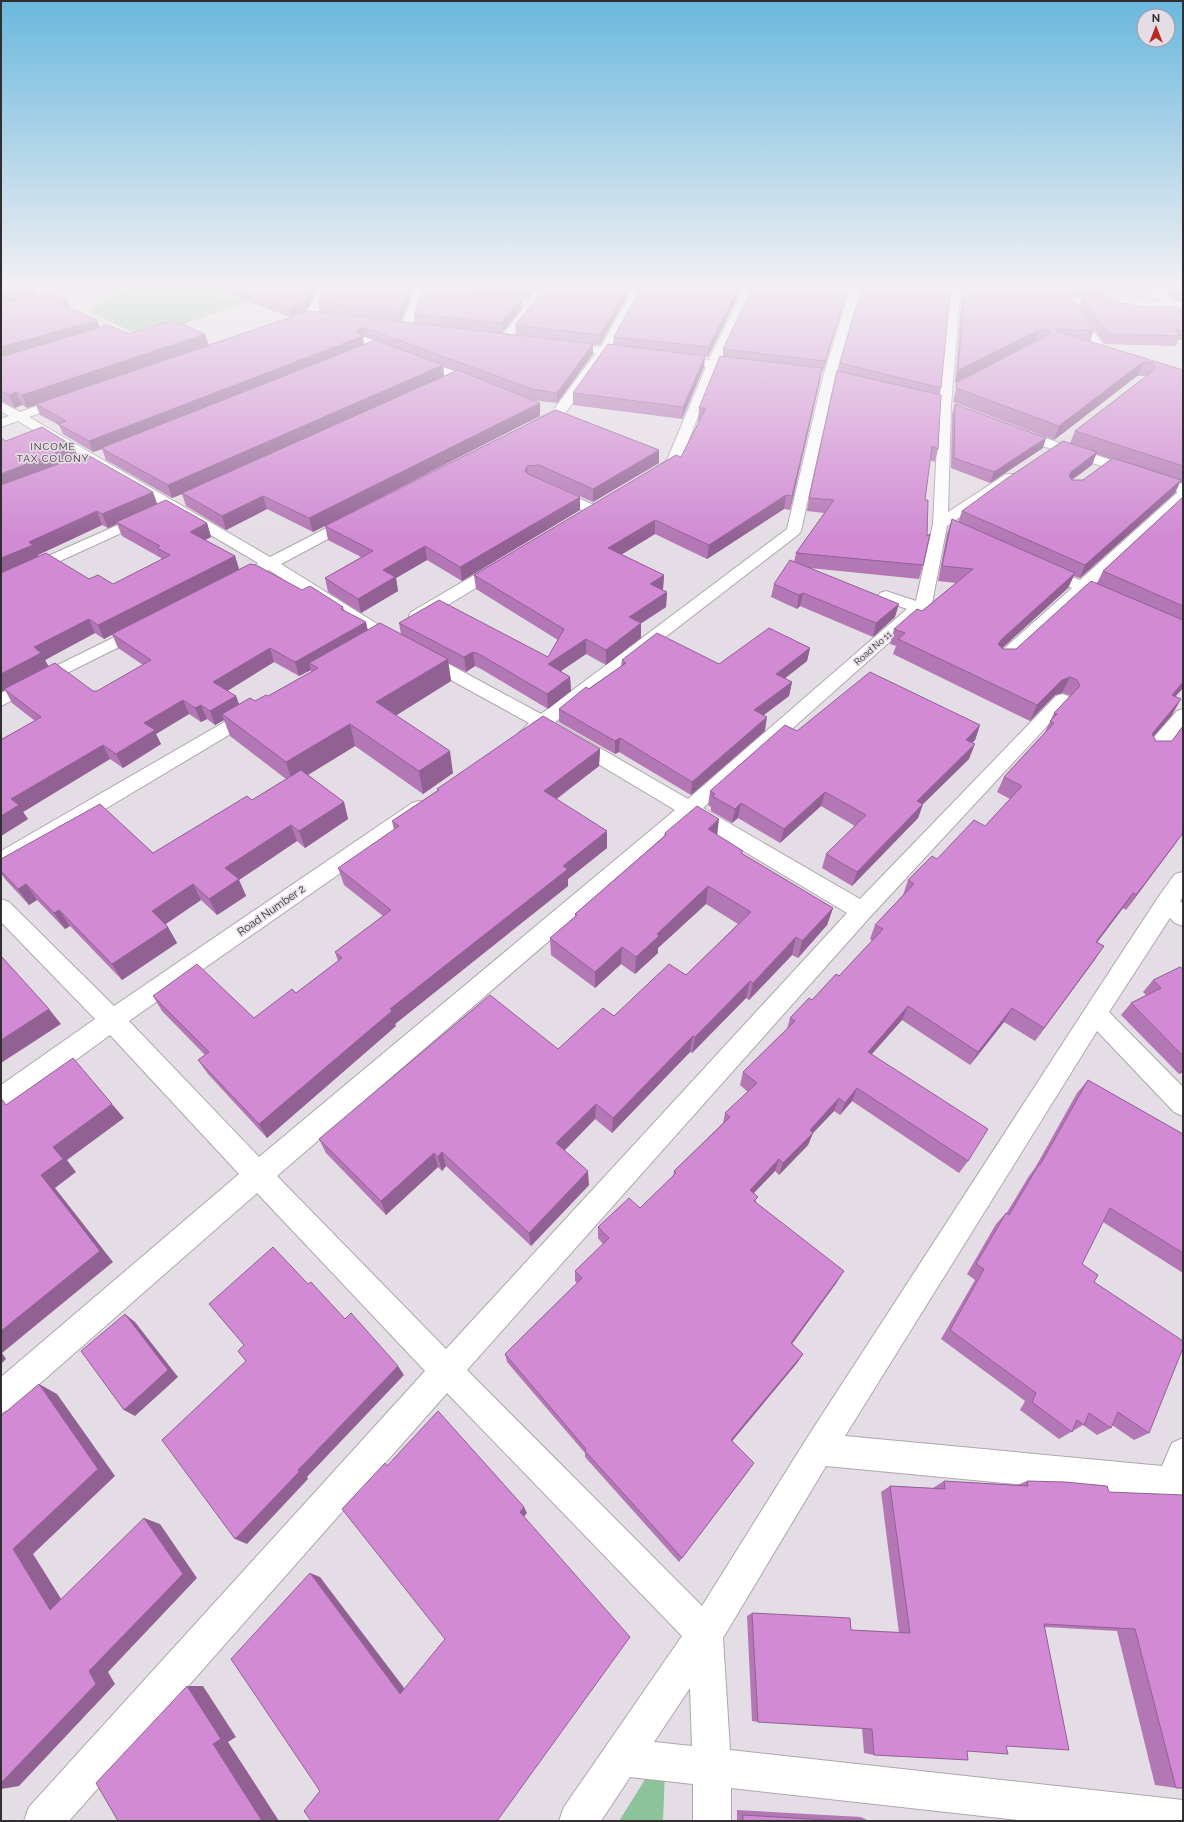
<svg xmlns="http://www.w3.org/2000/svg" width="1184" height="1822" viewBox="0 0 1184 1822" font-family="Raleway,sans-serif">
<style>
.green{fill:#8dc39b}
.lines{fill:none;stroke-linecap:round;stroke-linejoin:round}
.street-casing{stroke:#aea6ae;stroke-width:2}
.street{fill:#fff;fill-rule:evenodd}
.wall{fill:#b477b5;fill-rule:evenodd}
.shaded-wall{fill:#926194}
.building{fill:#d18ad3;stroke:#926194}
.labels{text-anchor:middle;stroke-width:3.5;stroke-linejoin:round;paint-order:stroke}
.far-street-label{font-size:9px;fill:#312e31;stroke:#e5dde5}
.far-neighbourhood-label{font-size:10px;letter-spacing:1px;fill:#383238;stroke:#e5dde5}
.street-label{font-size:11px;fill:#312e31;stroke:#e5dde5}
</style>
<rect width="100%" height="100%" fill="#e5dde5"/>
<path class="green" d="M132,284H204L215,287L216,297L252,300L145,338L88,311Z
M666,1746L663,1821H619Z"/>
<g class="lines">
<defs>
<path id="street" d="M59,284H75L54,293L43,304L1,316V310L35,300L46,289Z
M321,284H331L315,318H307L306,316Z
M419,284H429L412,327L410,329H402L400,327Z
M543,284H554L509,341H501L499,339L501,337Z
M636,284H646L611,348L637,352L639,354L637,356L607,355L562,418L540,429H530L528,426L530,423L552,412L596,353L560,348L558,346L560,344L601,347Z
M746,284H756L720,362L746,364L752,368L746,372L717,368L680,462L659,477H649L647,474L667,460L706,367L675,364L669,360L675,356L709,360Z
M852,284H862L835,377L801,531L799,534L555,722L688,799L907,609L880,599L878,596L880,593L886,591L916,601L933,524L939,405L951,284H961L951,405L948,512L1006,474H1016L1018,477L947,526L932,603L930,606L703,808L860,899L1056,696L1062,694L1068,696L1071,700L870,917L467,1370L702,1606L807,1438L1087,1006L1159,896L1175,874L1183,872V897L1180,901L1183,904V926L1175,923L1170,918L1109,1012L1183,1087V1116L1174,1112L1097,1031L845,1436L1162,1466L1172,1443L1183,1438V1500L826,1466L723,1638L730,1750L1183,1800V1821H1027L731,1788V1821H693V1784L630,1777L601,1821H559L564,1807L682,1636L447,1393L69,1821H24L29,1807L425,1371L257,1193L12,1408L1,1413V1377L239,1174L110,1035L10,1108L1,1111V1085L95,1019L1,922V899L9,902L114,1006L412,803L419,801L426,803L429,808L426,813L129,1021L259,1157L675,810L543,731C535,738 529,743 518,740L516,736L529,723L378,640L269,570L259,574L253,572L251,569L258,563L18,421L1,427V419L9,416L1,411V402L20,412L61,397H69L71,400L69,403L29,417L270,557L348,517H358L360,520L358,523L281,564L390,632L541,714L787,529L823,377ZM690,819L847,913L446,1349L277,1176ZM690,1688L692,1746L654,1742Z
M1051,284H1061L1071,298L1160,301L1147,284H1158L1172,301L1183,302V308H1177L1183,315V325L1179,324L1166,308L1075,304L1106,349L1104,351H1096L1064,304L1044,303L1039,300L1044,297H1060Z
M336,324L382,344L483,382L485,385L479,389L475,388L374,348L332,329L330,327L332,325Z
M1018,429L1183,484V503L1093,586L1117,596L1119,599L1117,602C1106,605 1095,598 1084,593L1009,663L1003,664L997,663L994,659L997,655L1072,588L1037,573L1035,570L1037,567H1049L1080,580L1178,492L1013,436L1011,433L1013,430Z
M552,487L599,507L601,510L599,513H589L547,494L545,491L547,488Z
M147,512L152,513L154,516L152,519L1,588V577Z
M501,561L507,563L509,566L507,569L423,620L417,621L411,620L409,616L411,612L495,563Z
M141,624L147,625L149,629L147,633L1,706V693Z
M253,707L259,709L262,713L259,717L8,867L1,869V851L247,709Z
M1183,709V727L1161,755L1154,756L1147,755L1144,750L1147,745L1177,711Z"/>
</defs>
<use href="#street" class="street-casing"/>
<use href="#street" class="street"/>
</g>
<path class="wall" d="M1,284L35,289L37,294L70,308L97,320L100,328L129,334L208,345L290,317L231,295L229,286L230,284H319L306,312H320L318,302L326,284H417L401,321L415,323L414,314L426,284H541L528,299H522V308L502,333L516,335L515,325L548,284H634L600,345H593V354L557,403L532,400L540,416L313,532L267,509L226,530L186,506L182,494L172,498L106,460L102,449L93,452L63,434L59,425L40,415L36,405L27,408L22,405L15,408L1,401ZM364,337L374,340L364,344L363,338ZM443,366L444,367L456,371L444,376Z
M744,284L708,357H705L704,367L682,419L573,405V393L613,345L614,337Z
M754,284H850L823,371H822L820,381L790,510L784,509L707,559L655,534L621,554L664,575L663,589L662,590L667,592L666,607L641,623V638L606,665L586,654L561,671L570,677L571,691L548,709L481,669L475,666L466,672L448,663L451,681L396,715L453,773L423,794L355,746L308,775L344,802L348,819L305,848L297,841L239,880L246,896L217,915L201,900L166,924L177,943L122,980L70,926L65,929L37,900L29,905L5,879L1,873V859L153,853L252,800L286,779L230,736L224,720L215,725L207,719L201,722L189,714L156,734L161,744L123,768L110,759L23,812L28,819L1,836V739L35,721L12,703L5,690L1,692L6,441L73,446L78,457L157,504L207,523L211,537L205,540L235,556L239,569L302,590L343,607L344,610L368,629L401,634L399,623L548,657L558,640L476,589L474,575L681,457L699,421H698L699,408L723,356V349ZM117,524L122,536L161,558L162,560L113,584L89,579L38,556V555L102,525L108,528ZM95,633L104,639L112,634L118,648L143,665L97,691H93L48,666L45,660ZM274,662L299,676L311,670V672L268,696L255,701L239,704L236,696L227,691Z
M962,284H1059L1060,287L1058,293L1094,330L1090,342L1183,370V483L1180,482L1175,493L1080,578L1074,576L1068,588L1002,648L1003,649H1016L1097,583L1103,571L1183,497V688L1175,697L1172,715L1153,737L1182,825L1183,833L1126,910L1123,908L1097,942L1104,946L1035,1041L1004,1022L970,1065L902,1020L872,1054L968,1161L959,1173L852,1101L840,1115L834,1111L813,1133L808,1145L779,1175L775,1171L754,1193L756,1202L837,1282L792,1344L803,1354L797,1363L732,1441L750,1469L679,1562L585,1457V1453L507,1362L505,1354L577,1283L575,1281V1271L603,1244L598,1238V1227L640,1208L673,1177L674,1171L723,1123L725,1113L748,1092L740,1085L743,1072L787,1029L790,1018L812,1000L839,976L872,941L870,939L875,925L903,895L908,880L937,859L985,826L1010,799L997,792L1004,777L1045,732L1054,713L1070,696L1069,695L1062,693L1055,695L1030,721L893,654L896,646L890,644L894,629L922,611L956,583L938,581L947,534L952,519L958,522L962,511L1070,443L1075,431L1146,376H1137L1054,440L953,402L957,383L1004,358L955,383L961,303L964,294H962ZM1096,454L1111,459L1083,480H1072L1092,465Z
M1062,284H1103L1107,288L1103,297L1120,303L1183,315V340H1178L1176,346L1104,344L1079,307L1082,297H1072Z
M1161,284H1183V301L1173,300Z
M1183,303V313L1180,310Z
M840,363L941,388L939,395L938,449L935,462L930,460L925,500L923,565L919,579L810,568L895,617L873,637L800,606L797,609L771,597L774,584L794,562L796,553L824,513L807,511L809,498Z
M955,404L1043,448L990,483L951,468L952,414Z
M556,410L659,450V463L593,502L540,479H538L580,510L462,581L427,560L396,578L398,591L361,613L328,592L325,578L361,557L328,540L325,526Z
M810,648L807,661L785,678L792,682L789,696L763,715L765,731L691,795L619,752L615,754L559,722V709L621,666L622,660L719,664Z
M980,725L975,740L972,743L969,759L923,804L918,818L852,886L822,868L826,854L855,826L821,806L780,843L738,818L732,823L711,811V807L708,805L710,791L797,731Z
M600,749L599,766L557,799L607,848L568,879V886L395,1024L396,1026L267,1138L208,1074L198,1060L205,1055L162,1011L153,996L254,1018L296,993L338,961L335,952L383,916L344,885L338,868L394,830L392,821L438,790L437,789Z
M665,833L717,835L743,854L833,908L827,925L798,958L792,955L749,1000L746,998L692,1053L690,1052L612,1133L595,1119L564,1151L589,1185L531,1246L446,1166L442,1171L438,1167L386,1215L326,1153L319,1139L558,1049L614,1016L686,975L738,924L706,904L658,948V953L635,974L621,964L595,988L551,955L550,938L575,917V914L664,836Z
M1183,969V1072L1179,1074L1121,1015L1131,1003L1146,995L1143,992L1153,980Z
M1088,1080L1183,1134V1273L1103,1222L1082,1264L1094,1282L1149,1433L1134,1440L1112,1425L1111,1428L1097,1435L1083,1425L1059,1439L1020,1410L1025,1401L941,1339L975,1280L967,1274L996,1224L1006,1213V1214L1029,1176L1035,1168L1077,1093Z
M944,1481L1017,1485L1027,1481L1107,1486L1176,1788L1155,1785L1117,1631L1045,1627L1006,1746L967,1751L874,1755L864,1753L862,1728L758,1722L752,1721L747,1616L752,1613L851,1630L899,1633L881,1492L890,1486L933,1488Z
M737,1810L861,1817L869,1821H737Z"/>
<path class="shaded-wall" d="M26,284H51L35,289L38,295L1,309V296Z
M313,284H319L306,313L291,318L289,308Z
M412,284H417L401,321L400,311Z
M532,284H541L528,299V290Z
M629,284H634L600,345V335Z
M740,284H744L708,357L709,347Z
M849,284H850L823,371L825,361Z
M522,298V308L501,333V323Z
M67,299L71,311L57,302Z
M97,320L101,332L1,360V347Z
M363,327L364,337L363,338L364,346L101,448L102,449L93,452L89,441L356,331Z
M1039,330L1034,343L955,383L958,370Z
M205,334L209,346L27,408L22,395Z
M593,344V354L557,403V393Z
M705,356L704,367L682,419L683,407Z
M1143,362L1137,376L1054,440L1059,426Z
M443,365L444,377L182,493V494L172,498L168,485Z
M822,368L820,381L790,510L792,496Z
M16,392L22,405L15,408L9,395Z
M540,403V416L313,532L309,518Z
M1046,438L1043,448L990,483L994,472Z
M73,446L79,459L1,489V474Z
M659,450V463L593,502V489Z
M1097,452L1092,465L1066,484L1071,472Z
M527,466L528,479L525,471Z
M1181,480L1175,493L1080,578L1085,565Z
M153,492L158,506L116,522L117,524L108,528L102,514Z
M786,495L784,509L707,559L709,545Z
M263,496L267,509L226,530L222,516Z
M580,497V510L462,581L460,567Z
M97,511L102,525L38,555L40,558L1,575V558L29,542Z
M655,520V534L608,563V548Z
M207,523L211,537L194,545L190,532Z
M425,546L427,560L396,578L398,591L361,613L358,599L383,570Z
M235,556L239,569L104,639L98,625Z
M1075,573L1068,588L996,654L998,644L1002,639Z
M664,575L663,589L649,598L650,584Z
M667,592L666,607L628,632L629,617Z
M803,593L800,606L797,609L799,595Z
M899,604L895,617L873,637L876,623Z
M89,619L95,633L45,660L49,667L4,689L5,690L1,692V674L34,647Z
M366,622L369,636L309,663L311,670L299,676L295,662Z
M641,623V638L606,665V650Z
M586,639V654L549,679L548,664Z
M270,648L274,662L219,696L213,682Z
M810,648L807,661L774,687L776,674Z
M473,652L475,666L466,672L464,657Z
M448,659L451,681L381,725L376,702Z
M570,677L571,691L548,709L547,694Z
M1070,677L1062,693L1055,695L1030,721L1037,705L1062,680Z
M792,682L789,696L752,724L754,710Z
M1183,682V688L1163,710L1172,695Z
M236,696L241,710L222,714L224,720L215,725L210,711Z
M1181,699L1172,715L1143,749L1152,734Z
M183,700L189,714L156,734L161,744L123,768L116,754L144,723Z
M201,705L207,719L201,722L195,708Z
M767,717L765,731L691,795L692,782Z
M350,724L355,746L293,784L286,762Z
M980,725L975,740L960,755L966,740Z
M620,738L619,752L615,754V741Z
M975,744L969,759L923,804L918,818L852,886L857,872L917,801Z
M103,745L110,759L23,812L28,819L1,836V816L11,799Z
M600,749L599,766L545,807L544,791Z
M450,751L453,773L423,794L419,771Z
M825,792L821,806L780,843L784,829Z
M344,802L348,819L305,848L299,831Z
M741,803L738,818L732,823L735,809Z
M719,819L717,837L708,829Z
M291,825L297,841L239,880L246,896L217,915L209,899L225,868Z
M607,831V848L568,879V886L395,1024L396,1026L267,1138L259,1124L390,1009L563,866Z
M1183,833L1176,843L1126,910L1136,895Z
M26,884L37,900L29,905L18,889Z
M193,884L201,900L161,927L152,911Z
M708,886L706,904L658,948V953L635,974L636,957L657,934Z
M1133,893L1123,908L1087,956L1096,942Z
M833,908L827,925L798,958L802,941Z
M59,910L70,926L65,929L54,913Z
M168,927L177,943L122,980L112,964Z
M796,937L792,955L749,1000L753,983Z
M1104,946L1094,961L1035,1041L1044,1028Z
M622,947L621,964L595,988V972Z
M750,981L746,998L692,1053L695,1037Z
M908,1006L902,1020L862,1065L868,1052Z
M1012,1008L1004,1022L970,1065L978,1052Z
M49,1009L61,1024L1,1063V1040Z
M693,1036L690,1052L612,1133L613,1118Z
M1183,1069V1072L1179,1074Z
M857,1088L852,1101L840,1115L845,1103Z
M839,1098L834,1111L813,1133L808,1145L779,1175L783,1163L810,1130Z
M112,1104L124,1118L67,1160L76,1172L55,1188L113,1262L2,1353L6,1359L1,1364V1331L41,1175L53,1147Z
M596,1104L595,1119L557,1158L556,1143Z
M442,1152L446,1166L442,1171L438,1157Z
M434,1153L438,1167L386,1215L381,1201Z
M779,1159L775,1171L746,1201L750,1190Z
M588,1171L589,1185L531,1246L529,1233Z
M844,1271L837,1282L786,1352L791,1343Z
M125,1314L135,1322L178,1377L135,1416L124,1410Z
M803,1354L797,1363L728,1446L731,1440Z
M398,1366L404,1375L307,1477L308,1479L247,1544L235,1539L298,1470Z
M39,1384L57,1394L115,1476L33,1554L70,1613L50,1610L13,1549Z
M524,1507L527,1513L522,1519L520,1512Z
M144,1518L160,1524L197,1578L108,1672L115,1684L19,1786L1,1789V1783L89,1671Z
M310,1573L320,1577L408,1693L400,1694Z
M187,1686H203L236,1737L228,1742L279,1821H262L213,1744Z"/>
<path class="building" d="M1,284H33L30,287L1,296Z
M230,284H313L304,303L289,308L229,286Z
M326,284H412L400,311L318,302Z
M426,284H532L528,290L470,287L469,290L475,294L522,298L501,323L414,314Z
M548,284H629L600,335L515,325Z
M643,284H740L709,347L614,337Z
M754,284H849L825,361L723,349Z
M863,284H951L941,388L840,363Z
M977,284H1059L1060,287Z
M1073,284H1103L1107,288L1075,287Z
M1172,284H1183V291L1177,290Z
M44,289L67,299L57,302L97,320L1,347V304L39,294Z
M965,290L1069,294L1094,330L1056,329V331L1183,370V466L1075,431L1153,371L1155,367L1153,363L1143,362L1059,426L956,388L957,383L1051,333L1047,329L1039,330L958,370Z
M1082,297L1115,298L1120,303L1130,304L1132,306L1176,307L1182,315H1183V330H1176L1180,336L1108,334Z
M310,311L593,344L557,393L532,389L363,327L356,331L363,336L89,441L58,424L66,421L36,404Z
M173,320L205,334L22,395L16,392L9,395L1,391V357L102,327L105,324L129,334Z
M376,340L443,365L168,485L101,448Z
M608,344L705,356L683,407L573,393Z
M720,356L822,368L792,496L786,495L709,545L655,520L608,548L664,575L650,584L667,592L629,617L641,623L606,650L586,639L548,664L570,677L547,694L479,654L473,652L464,657L399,623L439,600L548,657L564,629L474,575L676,455L681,457L706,408H699Z
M458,370L540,403L309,518L263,496L222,516L182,493Z
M837,371L941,395L938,449L932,446L925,500H928L927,536L930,534L923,565L796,553L834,500L809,498Z
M955,404L1046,438L994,472L954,458Z
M556,410L659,450L593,489L539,465L527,466L525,471L528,474L580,497L460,567L425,546L383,570L395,577L358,599L325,578L373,551L325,526Z
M42,427L73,446L1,474V438L6,441Z
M1063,441L1097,452L1071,472L1069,476L1072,480H1083L1113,458L1181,480L1085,565L962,511L1006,479Z
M86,454L153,492L102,514L97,511L29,542L33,545L1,558V485Z
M1183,497V606L1103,571Z
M166,500L207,523L190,532L235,556L98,625L89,619L34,647L41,653L1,674V573L46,553L89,579L98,575L113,584L170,555L157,548L160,546L116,522Z
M952,519L1075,573L1002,639L998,644L1003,649H1016L1091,581L1183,620V682L1172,695L1181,699L1152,734L1156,741H1172L1183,726V823L1182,825L1183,826V833L1136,895L1133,893L1096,942L1104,946L1044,1028L1012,1008L978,1052L908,1006L868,1052L988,1129L968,1161L857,1088L845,1103L839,1098L810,1130L813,1133L783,1163L779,1159L750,1190L758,1197L754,1201L844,1271L791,1343L803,1354L731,1440L754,1463L682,1558L585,1451L586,1449L505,1354L582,1278L575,1271L609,1238L598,1227L629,1198L640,1208L676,1173L674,1171L730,1117L725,1113L757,1083L743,1072L795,1021L790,1018L809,998L812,1000L836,974L839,976L883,929L875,925L914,884L908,880L932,856L937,859L974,820L985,826L1022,786L1004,777L1054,723L1050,721L1057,714L1054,713L1080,686L1077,680L1070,677L1062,680L1037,705L898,639L905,633L894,629L917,609L922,611L973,569L942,566Z
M790,560L899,604L876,623L803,593L799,595L774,584Z
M250,564L256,565L302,590L310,586L343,607L341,609L366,622L295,662L270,648L213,682L236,696L210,711L201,705L195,708L183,700L144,723L155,730L116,754L103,745L11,799L19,805L1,816V740L41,717L4,689L55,663L93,691H97L151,660L112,634Z
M380,623L448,659L376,702L450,751L419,771L350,724L286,762L222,714L250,698L255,701L266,695L268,696L318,668L309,663Z
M769,628L810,648L776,674L792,682L754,710L767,717L692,782L620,738L615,741L559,709L586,687L589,689L626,663L622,660L657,633L719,664Z
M870,672L980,725L966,740L975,744L917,801L923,804L857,872L826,854L866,815L825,792L784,829L741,803L735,809L712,796L715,794L710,791L785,725L797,731Z
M543,716L600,749L544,791L607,831L563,866L568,869L390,1009L392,1011L259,1124L198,1060L209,1052L153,996L197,964L254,1018L292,989L296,993L342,958L335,952L391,910L338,868L399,826L392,821L439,790L437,789Z
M301,770L344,802L299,831L291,825L225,868L239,879L209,899L193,884L152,911L168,927L112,964L59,910L54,913L26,884L18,889L1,871V859L100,804L153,853L247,796L252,800Z
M697,806L719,819L708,829L743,851L741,853L833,908L802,941L796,937L753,983L750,981L695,1037L693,1036L613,1118L596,1104L556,1143L588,1171L529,1233L442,1152L438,1157L434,1153L381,1201L319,1139L490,995L558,1049L603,1008L614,1016L669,964L686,975L751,912L708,886L657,934L659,936L636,957L622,947L595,972L550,938L577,915L575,914L666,835L665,833Z
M2,957L49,1009L1,1040V958Z
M1180,967L1183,969V1056L1131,1003L1161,988L1153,980Z
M73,1058L112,1104L53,1147L63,1159L41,1175L100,1251L1,1331V1098L6,1105Z
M1088,1080L1183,1134V1253L1110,1208L1082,1264L1098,1275L1094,1282L1183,1341V1348L1149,1433L1118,1412L1111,1428L1089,1413L1084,1425L1077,1420L1072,1432L1032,1402L1036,1393L950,1330L984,1269L976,1264L1006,1213L1009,1215L1039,1164L1040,1165Z
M273,1247L308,1284L311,1282L345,1319L351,1313L398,1366L298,1470L299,1472L235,1539L162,1440L246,1361L238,1351L244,1345L209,1304Z
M125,1314L168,1370L124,1410L81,1351Z
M39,1384L98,1469L13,1549L50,1610L144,1518L183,1574L89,1671L96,1684L1,1783V1416Z
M438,1411L524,1507L520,1512L630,1637L497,1821H311L304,1811L320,1791L231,1659L310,1573L400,1694L445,1639L342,1509L385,1463L387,1466Z
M944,1481L1028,1486L1027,1481L1065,1482L1107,1486L1109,1492L1183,1495V1788H1176L1135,1629L1044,1624L1069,1750L1006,1746L1008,1754L967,1751L968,1760L874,1755L872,1729L758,1722L752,1613L850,1618L851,1630L910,1633L890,1486L945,1489Z
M187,1686L221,1739L213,1744L262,1821H118L96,1783Z
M743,1815L843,1821H743Z"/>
<linearGradient id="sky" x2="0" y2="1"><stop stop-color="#6ab8de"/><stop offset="0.53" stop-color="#f3f0f3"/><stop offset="1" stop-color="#f3f0f3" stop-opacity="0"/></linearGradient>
<rect width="1184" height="539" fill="url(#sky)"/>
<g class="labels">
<g class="far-street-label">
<text transform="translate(873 648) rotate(-41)" y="3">Road No 11</text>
</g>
<g class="far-neighbourhood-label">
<text x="53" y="450">INCOME<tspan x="53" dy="12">TAX COLONY</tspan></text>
</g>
<g class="street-label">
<text transform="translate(271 910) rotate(-35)" y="4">Road Number 2</text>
</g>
</g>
<rect width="1184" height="1822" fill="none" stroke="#312e31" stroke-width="4"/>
<g transform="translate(1156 28)"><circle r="19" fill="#e5dde5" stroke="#9d979d"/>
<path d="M0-3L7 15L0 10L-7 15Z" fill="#ba2c22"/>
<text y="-6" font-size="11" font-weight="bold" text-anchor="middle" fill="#312e31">N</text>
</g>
</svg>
